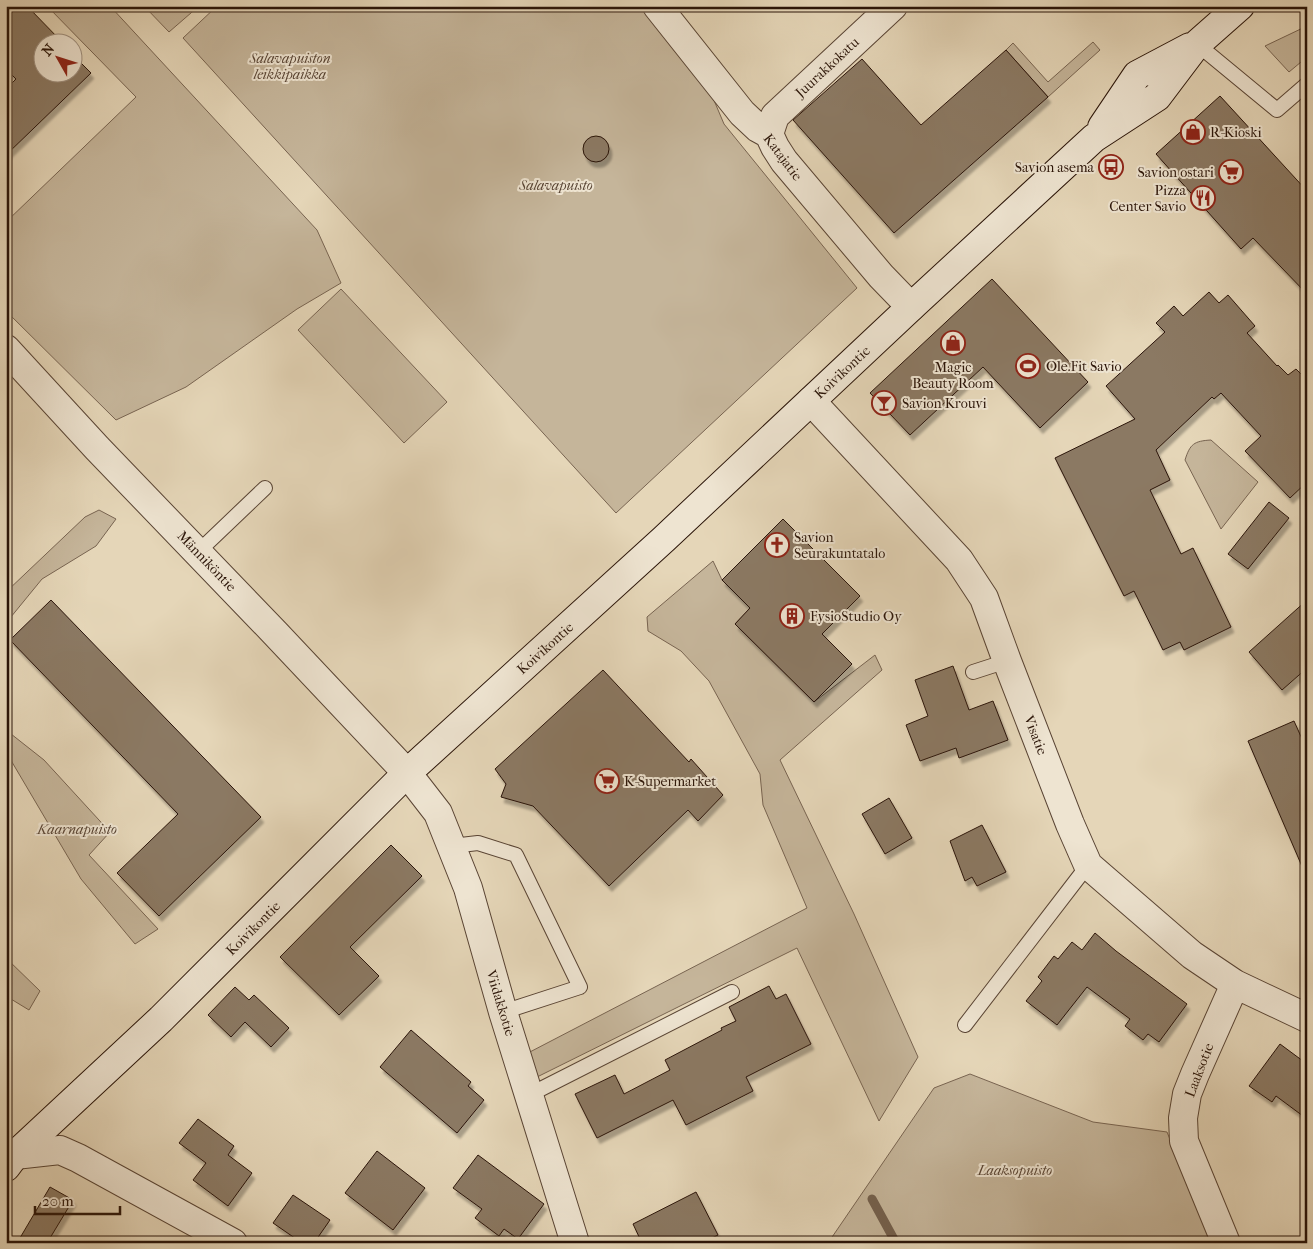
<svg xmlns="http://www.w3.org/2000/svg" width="1313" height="1249" viewBox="0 0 1313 1249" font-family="'IM FELL French Canon',serif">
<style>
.green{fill:#c5b59a;stroke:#786451}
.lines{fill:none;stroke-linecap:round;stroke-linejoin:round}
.stream{stroke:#74614e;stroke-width:9}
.building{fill:#8b7964;stroke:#2a1408;filter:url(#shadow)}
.service-casing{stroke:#594434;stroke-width:16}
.minor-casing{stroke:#594434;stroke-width:30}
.secondary-casing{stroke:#2a1408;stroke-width:30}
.service{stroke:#eee4d1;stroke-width:14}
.minor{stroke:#eee4d1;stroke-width:28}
.secondary{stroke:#eee4d1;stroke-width:28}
.labels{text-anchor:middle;stroke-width:4;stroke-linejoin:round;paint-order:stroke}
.park-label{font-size:14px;font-style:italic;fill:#584434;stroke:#eee4d1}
.street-label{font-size:14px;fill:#2a1408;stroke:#eee4d1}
.poi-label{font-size:14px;fill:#2a1408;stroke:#eee4d1;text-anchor:start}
</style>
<defs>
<filter id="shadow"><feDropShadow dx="3" dy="5.5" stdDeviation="1" flood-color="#0004"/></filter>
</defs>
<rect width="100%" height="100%" fill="#e5d6b8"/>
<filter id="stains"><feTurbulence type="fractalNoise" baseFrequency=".004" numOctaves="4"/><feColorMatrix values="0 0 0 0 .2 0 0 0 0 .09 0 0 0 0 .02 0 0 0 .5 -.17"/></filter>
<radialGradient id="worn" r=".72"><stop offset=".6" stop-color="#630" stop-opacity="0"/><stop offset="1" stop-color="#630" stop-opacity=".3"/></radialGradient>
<path class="green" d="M47,6H110L317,230L341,283L297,309L186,387L116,420L6,311V222L136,97Z
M144,6H199L169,32Z
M217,6H641L713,98L724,124L857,288L616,513L183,38Z
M1307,26V57L1289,72L1265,46Z
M1093,42L1100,50L1048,97L1006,50L1013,43L1048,82Z
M341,289L447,402L404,443L298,330Z
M1211,440L1258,482L1221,529L1185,460C1190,444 1194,441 1211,440Z
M99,510L116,519L96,546L42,579L6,623V592L85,517Z
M713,561L722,580L750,608L735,624L814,702L875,655L882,670L780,760L854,914L918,1057L879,1121L797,948L533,1079L526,1054L807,908L763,805L760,774L709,681L681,651L648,631L647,617Z
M6,730L44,760L110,832L89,855L158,929L135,944L81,879L9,757L6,756Z
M6,958L40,991L29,1010L6,996Z
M970,1074L1093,1122L1167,1132L1212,1243H828L934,1088Z"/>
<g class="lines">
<path class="stream" d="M872,1199L896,1243"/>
</g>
<path class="building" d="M6,6H27L62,42H42V72H72V54L91,73L6,155V89L16,79L6,69Z
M1006,50L1048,97L894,233L793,120L862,59L921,125Z
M1220,96L1307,191V294L1253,238L1241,249L1156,154Z
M583 149a13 13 0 1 1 26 0a13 13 0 1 1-26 0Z
M992,279L1088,382L1040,428L983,367L910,435L870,393Z
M1209,292L1219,303L1228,295L1255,326L1247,333L1277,366L1278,365L1288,375L1296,369L1307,380V482L1290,498L1245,451L1261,436L1221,393L1214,399L1212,397L1156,450L1170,480L1150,490L1181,554L1193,548L1231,627L1184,650L1180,642L1163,650L1134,591L1124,596L1055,458L1135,419L1106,386L1165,332L1156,323L1174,306L1183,316Z
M1269,502L1289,518L1248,569L1228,554Z
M783,519L860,596L822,634L852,664L814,702L735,624L750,608L722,580Z
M51,600L261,817L159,916L117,873L178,814L10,640Z
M1307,600V668L1282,690L1249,652Z
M953,666L969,710L993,701L1008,740L959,758L956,748L920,761L906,725L928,716L915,680Z
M603,670L689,762L691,759L723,795L698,821L688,810L609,886L533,806L501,797L506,784L495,769Z
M1294,721L1307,750V878L1248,741Z
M889,798L912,838L885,854L862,814Z
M982,825L1006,872L977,886L972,877L965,881L950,841Z
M391,845L422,876L350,947L379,976L339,1015L280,957Z
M1095,933L1116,951L1187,1004L1159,1042L1148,1034L1143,1040L1125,1026L1130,1019L1087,987L1057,1025L1026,1001L1042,981L1038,977L1054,956L1058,959L1072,942L1082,950Z
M769,986L776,999L786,994L811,1044L746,1077L753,1091L686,1125L673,1100L597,1138L575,1094L615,1075L624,1094L670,1070L665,1060L722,1030L721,1028L736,1021L729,1007Z
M235,987L249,1000L254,995L289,1028L271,1047L245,1022L231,1037L208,1015Z
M411,1030L471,1082L468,1086L484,1100L457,1133L380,1067Z
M1280,1044L1307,1064V1119L1276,1096L1272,1102L1249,1086Z
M198,1119L234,1146L228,1155L252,1173L228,1206L193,1180L206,1163L179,1143Z
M377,1151L425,1188L393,1230L345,1193Z
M478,1155L544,1204L518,1239L504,1229L499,1236L475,1218L482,1209L453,1188Z
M50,1187L73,1200L47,1243H17Z
M696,1192L718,1235L702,1243H642L633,1224Z
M293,1195L330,1220L314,1243H302L273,1223Z"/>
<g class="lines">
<defs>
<path id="service" d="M1197,44L1277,110L1307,84
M198,552L265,488
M973,672L1007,661
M452,846L478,843L516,855L580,987L503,1012
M965,1025L1088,865
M529,1095L732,992"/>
<path id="minor" d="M657,6L742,113L758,128L769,134L775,147L784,161L881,276L911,307
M769,134L775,116L893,6
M6,349L97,448L275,633L407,773L438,813L468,888L503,1012L575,1243
M811,401L959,560L984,598L1007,661L1070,824L1088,865L1192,955L1235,984L1307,1018
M15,1155L60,1150L78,1158L233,1243
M1226,1243L1184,1141L1183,1118L1187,1094L1195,1074L1235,984"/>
<path id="secondary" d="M1102,127L1137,75L1190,47
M6,1167L15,1155L161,1019L407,773L664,539L911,307L1094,138L1157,97L1197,44L1240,6"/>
</defs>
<use href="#service" class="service-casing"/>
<use href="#minor" class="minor-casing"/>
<use href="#secondary" class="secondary-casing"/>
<use href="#service" class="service"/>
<use href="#minor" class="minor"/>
<use href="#secondary" class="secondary"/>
</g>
<defs>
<symbol id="shop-ring" viewBox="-11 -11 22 22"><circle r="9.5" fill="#eee4d1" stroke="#8f2418" stroke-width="1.5"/><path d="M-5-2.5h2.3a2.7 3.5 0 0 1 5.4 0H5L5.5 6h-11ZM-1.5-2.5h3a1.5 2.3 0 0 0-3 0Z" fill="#8f2418"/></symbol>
<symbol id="bus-ring" viewBox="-11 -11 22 22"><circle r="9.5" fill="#eee4d1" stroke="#8f2418" stroke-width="1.5"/><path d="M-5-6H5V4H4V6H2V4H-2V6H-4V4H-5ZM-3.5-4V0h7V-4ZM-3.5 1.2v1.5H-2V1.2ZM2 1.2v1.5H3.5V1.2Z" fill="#8f2418"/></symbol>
<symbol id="supermarket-ring" viewBox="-11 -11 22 22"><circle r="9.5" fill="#eee4d1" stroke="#8f2418" stroke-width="1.5"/><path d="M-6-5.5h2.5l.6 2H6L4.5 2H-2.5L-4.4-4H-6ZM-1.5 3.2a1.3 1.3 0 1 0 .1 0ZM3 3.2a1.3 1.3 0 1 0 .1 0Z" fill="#8f2418"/></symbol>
<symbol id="restaurant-ring" viewBox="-11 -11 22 22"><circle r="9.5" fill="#eee4d1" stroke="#8f2418" stroke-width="1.5"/><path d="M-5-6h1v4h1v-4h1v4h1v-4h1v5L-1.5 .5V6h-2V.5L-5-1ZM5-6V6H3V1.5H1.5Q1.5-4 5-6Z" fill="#8f2418"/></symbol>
<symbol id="stadium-ring" viewBox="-11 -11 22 22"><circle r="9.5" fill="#eee4d1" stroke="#8f2418" stroke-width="1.5"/><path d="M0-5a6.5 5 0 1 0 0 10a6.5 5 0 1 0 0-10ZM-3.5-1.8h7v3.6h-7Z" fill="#8f2418"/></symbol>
<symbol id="bar-ring" viewBox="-11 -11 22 22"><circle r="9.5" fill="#eee4d1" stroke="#8f2418" stroke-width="1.5"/><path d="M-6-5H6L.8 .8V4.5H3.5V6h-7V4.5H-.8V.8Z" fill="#8f2418"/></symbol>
<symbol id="church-ring" viewBox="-11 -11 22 22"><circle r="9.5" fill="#eee4d1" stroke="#8f2418" stroke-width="1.5"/><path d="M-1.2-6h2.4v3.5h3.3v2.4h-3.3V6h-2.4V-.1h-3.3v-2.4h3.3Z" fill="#8f2418"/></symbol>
<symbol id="building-ring" viewBox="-11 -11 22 22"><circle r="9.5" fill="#eee4d1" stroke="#8f2418" stroke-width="1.5"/><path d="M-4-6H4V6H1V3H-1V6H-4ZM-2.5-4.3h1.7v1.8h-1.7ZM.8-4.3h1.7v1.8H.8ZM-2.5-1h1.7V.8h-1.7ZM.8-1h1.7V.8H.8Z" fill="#8f2418"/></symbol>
</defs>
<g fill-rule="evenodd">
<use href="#shop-ring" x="1179" y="118" width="28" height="28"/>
<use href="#bus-ring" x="1097" y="153" width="28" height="28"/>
<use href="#supermarket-ring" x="1217" y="158" width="28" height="28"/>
<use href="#restaurant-ring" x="1189" y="184" width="28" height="28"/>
<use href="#shop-ring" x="939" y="329" width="28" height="28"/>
<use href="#stadium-ring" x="1014" y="352" width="28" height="28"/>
<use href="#bar-ring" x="870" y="389" width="28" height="28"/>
<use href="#church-ring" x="763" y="531" width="28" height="28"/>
<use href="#building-ring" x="778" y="602" width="28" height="28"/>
<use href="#supermarket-ring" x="593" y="767" width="28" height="28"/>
</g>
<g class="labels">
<g class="park-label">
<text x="290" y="63">Salavapuiston<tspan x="290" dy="16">leikkipaikka</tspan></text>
<text x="556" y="190">Salavapuisto</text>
<text x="77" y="834">Kaarnapuisto</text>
<text x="1015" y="1175">Laaksopuisto</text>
</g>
<g class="street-label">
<text transform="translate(827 67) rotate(-43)" y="5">Juurakkokatu</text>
<text transform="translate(783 157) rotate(53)" y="5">Katajatie</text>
<text transform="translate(842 372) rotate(-43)" y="5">Koivikontie</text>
<text transform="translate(207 561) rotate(46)" y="5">Männiköntie</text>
<text transform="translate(545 648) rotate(-42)" y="5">Koivikontie</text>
<text transform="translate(1036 735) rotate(69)" y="5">Visatie</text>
<text transform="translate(253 928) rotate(-45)" y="5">Koivikontie</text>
<text transform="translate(501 1003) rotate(73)" y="5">Viidakkotie</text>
<text transform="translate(1199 1070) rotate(-69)" y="5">Laaksotie</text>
</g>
<g class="poi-label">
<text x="1210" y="137">R-Kioski</text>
<text x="1094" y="172" text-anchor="end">Savion asema</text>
<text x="1214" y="177" text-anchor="end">Savion ostari</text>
<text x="1186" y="195" text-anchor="end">Pizza<tspan x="1186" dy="16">Center Savio</tspan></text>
<text x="1046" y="371">Ole.Fit Savio</text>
<text x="953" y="372" text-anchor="middle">Magic<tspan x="953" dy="16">Beauty Room</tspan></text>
<text x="902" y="408">Savion Krouvi</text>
<text x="794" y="542">Savion<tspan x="794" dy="16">Seurakuntatalo</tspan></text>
<text x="810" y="621">FysioStudio Oy</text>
<text x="624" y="786">K-Supermarket</text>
</g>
</g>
<rect width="1313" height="1249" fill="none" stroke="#e5d6b8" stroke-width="25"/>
<rect x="8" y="8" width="1298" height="1234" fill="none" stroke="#2a1408" stroke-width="2.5"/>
<rect x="12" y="12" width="1288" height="1224" fill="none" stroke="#2a1408"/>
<g transform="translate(58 58) rotate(309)"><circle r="24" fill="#eee4d1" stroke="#a09181"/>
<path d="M0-4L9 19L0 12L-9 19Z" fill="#8f2418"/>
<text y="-8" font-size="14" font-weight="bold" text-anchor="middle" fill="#2a1408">N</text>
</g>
<path d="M35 1206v8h85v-8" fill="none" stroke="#2a1408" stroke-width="2.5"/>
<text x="42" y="1206" font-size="15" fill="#2a1408" stroke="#eee4d1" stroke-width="4" paint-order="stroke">20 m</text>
<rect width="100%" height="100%" filter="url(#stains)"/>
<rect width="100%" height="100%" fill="url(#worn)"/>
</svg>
